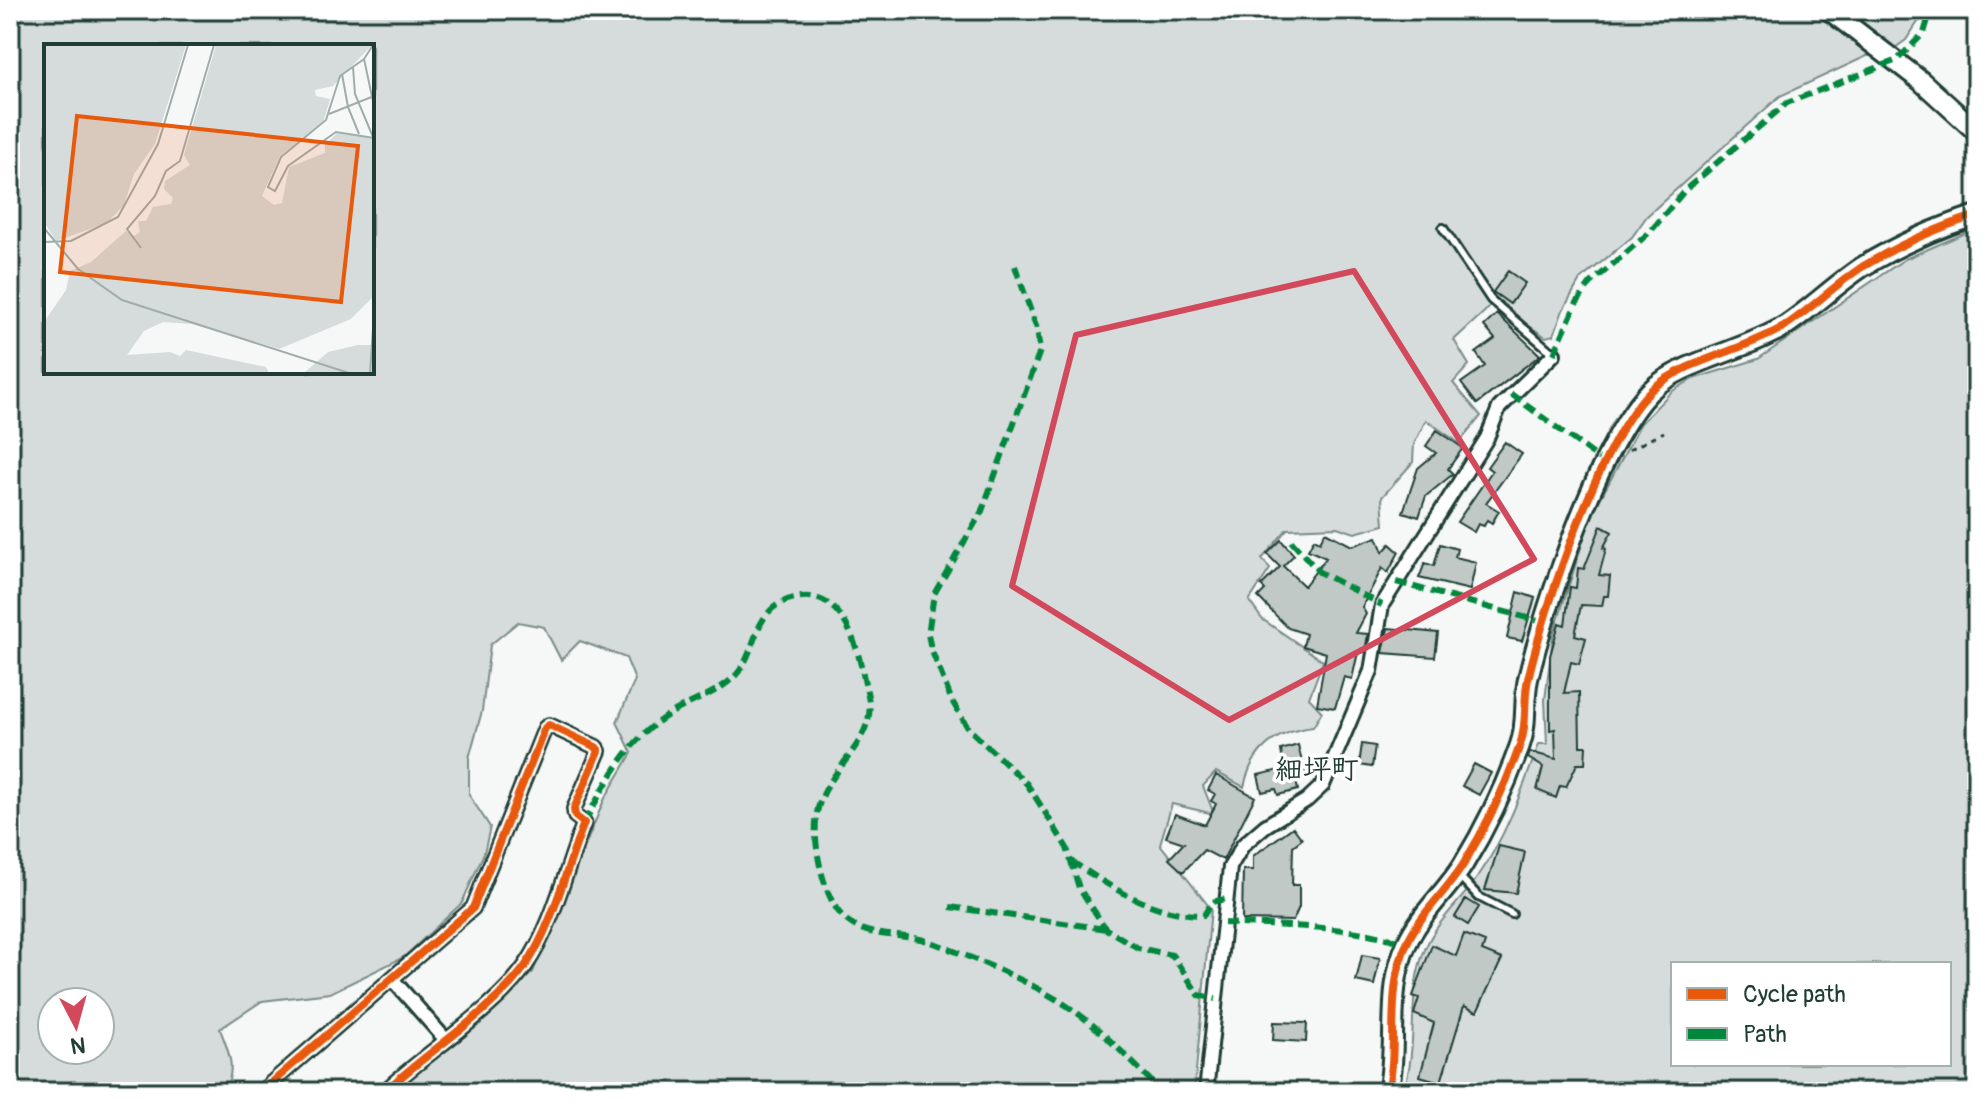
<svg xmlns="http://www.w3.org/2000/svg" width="1987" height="1102" viewBox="0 0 1987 1102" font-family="Pangolin,'Klee One',sans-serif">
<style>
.green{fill:#d6dcdb;stroke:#7a8c88;stroke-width:2;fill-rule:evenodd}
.building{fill:#c0c9c6;stroke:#1f3d34;stroke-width:2}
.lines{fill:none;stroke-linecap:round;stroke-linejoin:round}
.lane-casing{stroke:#1f3d34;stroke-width:12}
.street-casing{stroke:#1f3d34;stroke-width:18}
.secondary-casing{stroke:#1f3d34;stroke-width:24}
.path{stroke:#1f3d34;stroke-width:3;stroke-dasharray:6 6;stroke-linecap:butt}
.lane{stroke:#fff;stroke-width:6}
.street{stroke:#fff;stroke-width:12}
.secondary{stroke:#fff;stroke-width:18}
.quiet{stroke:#00873e;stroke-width:6;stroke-dasharray:12 6;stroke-linecap:butt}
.cycleway-casing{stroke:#fff;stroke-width:13}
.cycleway{stroke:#e8590c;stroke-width:8}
.marked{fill:none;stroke:#d1495b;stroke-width:6;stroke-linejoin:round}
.labels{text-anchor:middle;stroke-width:7;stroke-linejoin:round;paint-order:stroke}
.quarter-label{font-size:28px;font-weight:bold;fill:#1f3d34;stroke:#fff}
.inset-road{fill:none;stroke:#a0ada9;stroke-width:2}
.view{fill:#e8590c;fill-opacity:0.15;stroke:#e8590c;stroke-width:4}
.inset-edge{fill:none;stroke:#1f3d34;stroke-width:4}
</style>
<rect width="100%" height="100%" fill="#f6f7f7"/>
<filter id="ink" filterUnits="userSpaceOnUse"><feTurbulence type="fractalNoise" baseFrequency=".0125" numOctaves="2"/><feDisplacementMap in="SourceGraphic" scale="16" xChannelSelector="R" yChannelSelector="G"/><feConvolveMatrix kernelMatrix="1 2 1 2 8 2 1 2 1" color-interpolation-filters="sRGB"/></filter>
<g filter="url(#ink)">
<path class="green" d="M10,10H1921L1920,19L1906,40L1888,53L1867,56L1780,96L1744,128L1647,216L1632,237L1580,280L1563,310L1554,335L1546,337L1494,303L1454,340L1469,365L1453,383L1481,416L1459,443L1426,420L1414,444L1413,462L1382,497L1384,525L1355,533L1337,527L1287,529L1262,559L1270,569L1249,601L1262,619L1323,661L1309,698L1322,712L1313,727C1275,732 1252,749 1244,787L1216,772L1203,786L1214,814L1172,804L1160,844L1211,909L1194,1092H393L453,1045L533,972L604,800L632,753L617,722L635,680L626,658L580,641L561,660L544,627L518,622L490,645L482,711L469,758V795L490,827L484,853L462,903L404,957L330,993L262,1001L220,1029C229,1053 237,1068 224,1092H10ZM46,46H372V372H46ZM52,1002H100V1050H52Z
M1977,228V1092H1403C1420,1044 1405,994 1426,947C1437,921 1461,901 1477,878C1505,839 1523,788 1539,744H1547L1545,700L1553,635L1591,516L1641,423L1671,392L1693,379L1758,359L1905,259ZM1673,964H1949V1064H1673Z"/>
<path class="building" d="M1508,271L1525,283L1510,304L1493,292Z
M1497,314L1540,355L1477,404L1461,383L1485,366L1476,353L1495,339L1484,326Z
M1437,430L1463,448L1448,469L1453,474L1426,496L1419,517L1403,512L1418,468L1436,453L1426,446Z
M1505,442L1522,454L1486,503L1499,511L1492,523L1487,520L1484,526L1478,524L1474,532L1457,522L1492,471L1487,467Z
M1601,526L1612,532L1603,548L1606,549L1599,575L1610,576L1608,596H1604L1602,606L1581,605L1575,635L1586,638L1579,664L1571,662L1564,693L1579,692L1580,746H1586L1585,764H1577L1566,787L1560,786L1556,798L1537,790L1543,767L1528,758L1530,752L1556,759L1555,729L1550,730V656L1559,623L1565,625L1570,587L1576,588L1578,568L1584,569Z
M1325,532L1352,546L1377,537L1383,552L1390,544L1399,552L1388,573L1382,568L1362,607L1366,614L1356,633L1368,634L1365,652H1358L1352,679L1344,677L1335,708L1317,705L1326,653L1303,646L1306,634L1288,628L1258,597L1265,590L1261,586L1280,567L1267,554L1281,540L1294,555L1283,566L1304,586L1326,558L1308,550L1314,539L1320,542Z
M1440,544L1457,549L1455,557L1476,562L1470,590L1419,578L1425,563L1434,566Z
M1518,592L1535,598L1522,641L1507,638Z
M1388,628L1438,633L1435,657L1383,653Z
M1362,744L1375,746L1372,767L1359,765Z
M1298,745L1306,779L1296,781L1298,790L1278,795L1276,789L1262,792L1258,775L1284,769L1281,750Z
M1474,764L1491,773L1479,795L1462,786Z
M1216,775L1255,797L1223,860L1204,850L1183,872L1169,859L1184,843L1166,837L1175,814L1205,825L1216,804L1211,801L1215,794L1208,790Z
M1293,827L1302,839L1293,846L1292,885H1299V907L1293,921L1242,920L1243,870H1253V856Z
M1499,846L1525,852L1516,893L1485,890Z
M1466,899L1479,907L1468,925L1455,917Z
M1464,934L1485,942L1482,951L1502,959L1477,1012L1464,1006L1441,1082L1420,1076L1434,1023L1414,1014L1419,998L1413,996L1432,945L1456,956Z
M1362,955L1380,958L1374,985L1356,981Z
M1274,1022L1307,1023L1306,1042L1273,1040Z"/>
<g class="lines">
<defs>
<path id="lane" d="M1443,228L1491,300L1554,354
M1460,877L1479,897L1512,914"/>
<path id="street" d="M392,979L445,1039
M261,1092L473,908L545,728L549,725L596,747L599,751L574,809L575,816L584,823C567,866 552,928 526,965C495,1010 425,1053 384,1092
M1206,1092L1230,867L1243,845L1265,826L1307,800L1323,785L1371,671L1382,605L1487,438L1499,408L1554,354"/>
<path id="secondary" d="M1829,10L1921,81L1977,132
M1388,1092C1399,1043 1385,991 1407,943C1420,914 1446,892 1463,865C1485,829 1506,785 1520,745C1528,723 1523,701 1528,679C1544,609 1600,441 1650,391C1681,361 1745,351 1785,326C1812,308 1835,285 1862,267C1898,245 1937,228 1977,215"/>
</defs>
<use href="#lane" class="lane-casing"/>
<use href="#street" class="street-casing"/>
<use href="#secondary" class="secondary-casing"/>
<path class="path" d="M1629,450L1664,432"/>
<use href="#lane" class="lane"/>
<use href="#street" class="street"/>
<use href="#secondary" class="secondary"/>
<path class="quiet" d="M1015,266L1037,329L1040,351L982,511L934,594L928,634L931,649L952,701L968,728L1027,784L1043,809L1067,848L1079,888L1106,929L1138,948L1172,955L1199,995L1216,999
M1554,354L1576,304L1591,283L1650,232L1685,190L1787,103L1897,60L1924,33L1931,10
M1511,394L1605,463
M1291,541L1319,572L1382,605
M1396,582L1542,622
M584,823C607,782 627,741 668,715C690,701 718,694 736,675C759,650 751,607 795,598C842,588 857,644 864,679C867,693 872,706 868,720C858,757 818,781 816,821C814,847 822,886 836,908C859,944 900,930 934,943C985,963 1046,987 1089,1022C1112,1041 1134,1064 1155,1085L1158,1092
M1071,861C1112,888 1153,915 1204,915L1212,902L1225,899
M950,907L1106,929
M1224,923C1283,927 1350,924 1407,944"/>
<defs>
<path id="cycleway" d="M261,1092L473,908L545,728L549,725L596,747L599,751L574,809L575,816L584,823C567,866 552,928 526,965C495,1010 425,1053 384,1092
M1388,1092C1399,1043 1385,991 1407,943C1420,914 1446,892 1463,865C1485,829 1506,785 1520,745C1528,723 1523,701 1528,679C1544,609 1600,441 1650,391C1681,361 1745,351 1785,326C1812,308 1835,285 1862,267C1898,245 1937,228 1977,215"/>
</defs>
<use href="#cycleway" class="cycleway-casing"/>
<use href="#cycleway" class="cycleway"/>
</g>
</g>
<path class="marked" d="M1354,271L1534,559L1229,720L1012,586L1076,335Z"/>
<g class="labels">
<g class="quarter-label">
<text x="1317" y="778">細坪町</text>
</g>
</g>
<g transform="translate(44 44)">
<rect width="330" height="330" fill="#f6f7f7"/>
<path d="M0,1H142L111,100L90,130L80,161L63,179L12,197L0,178ZM172,1H328L289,42L271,46L272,52L286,55L279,79L236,112L218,152L230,161L238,159L245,123L281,109V101L293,89L330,94V252L307,275L235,305L148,280L119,278L100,287L83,311L126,308L136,312L142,306L222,323L225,329H0V278L22,246L26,227L47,218L82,187L90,192L96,188L94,177H102L109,163L127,160L129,154L120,145L121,137L146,121L140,111ZM314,301H330V329H260L284,308Z" fill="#d6dcdb"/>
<path class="inset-road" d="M329,1L320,15L296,32L282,76L237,113L224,143L231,147L244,122L292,88L330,94M320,15L330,62M309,23L311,50L329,93M298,30L304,63M304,63L315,90M285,70L330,52M0,184L34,225L78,256L305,329M0,198L27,197L74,173L114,100L144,1M97,204L83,185L111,152L122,127L136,117L170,1M326,329L330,269"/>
<path class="view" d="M33,72L314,102L297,258L16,228Z"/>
<rect width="330" height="330" class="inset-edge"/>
</g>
<rect width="1987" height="1102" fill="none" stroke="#fff" stroke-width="40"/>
<rect x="20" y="20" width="1947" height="1062" fill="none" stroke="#1f3d34" stroke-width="3" filter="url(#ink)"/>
<rect x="1671" y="962" width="280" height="104" fill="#ffffff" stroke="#a5b1ae" stroke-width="2"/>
<rect x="1687" y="988" width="40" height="12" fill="#e8590c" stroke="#a5b1ae" stroke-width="2"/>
<text x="1743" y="1002" font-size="24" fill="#1f3d34">Cycle path</text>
<rect x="1687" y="1028" width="40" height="12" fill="#00873e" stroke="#a5b1ae" stroke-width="2"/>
<text x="1743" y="1042" font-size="24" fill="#1f3d34">Path</text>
<g transform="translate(76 1026) rotate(174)"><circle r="38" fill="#ffffff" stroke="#a5b1ae" stroke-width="2"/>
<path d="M0-6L14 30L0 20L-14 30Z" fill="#d1495b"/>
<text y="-12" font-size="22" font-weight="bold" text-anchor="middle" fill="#1f3d34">N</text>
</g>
</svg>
